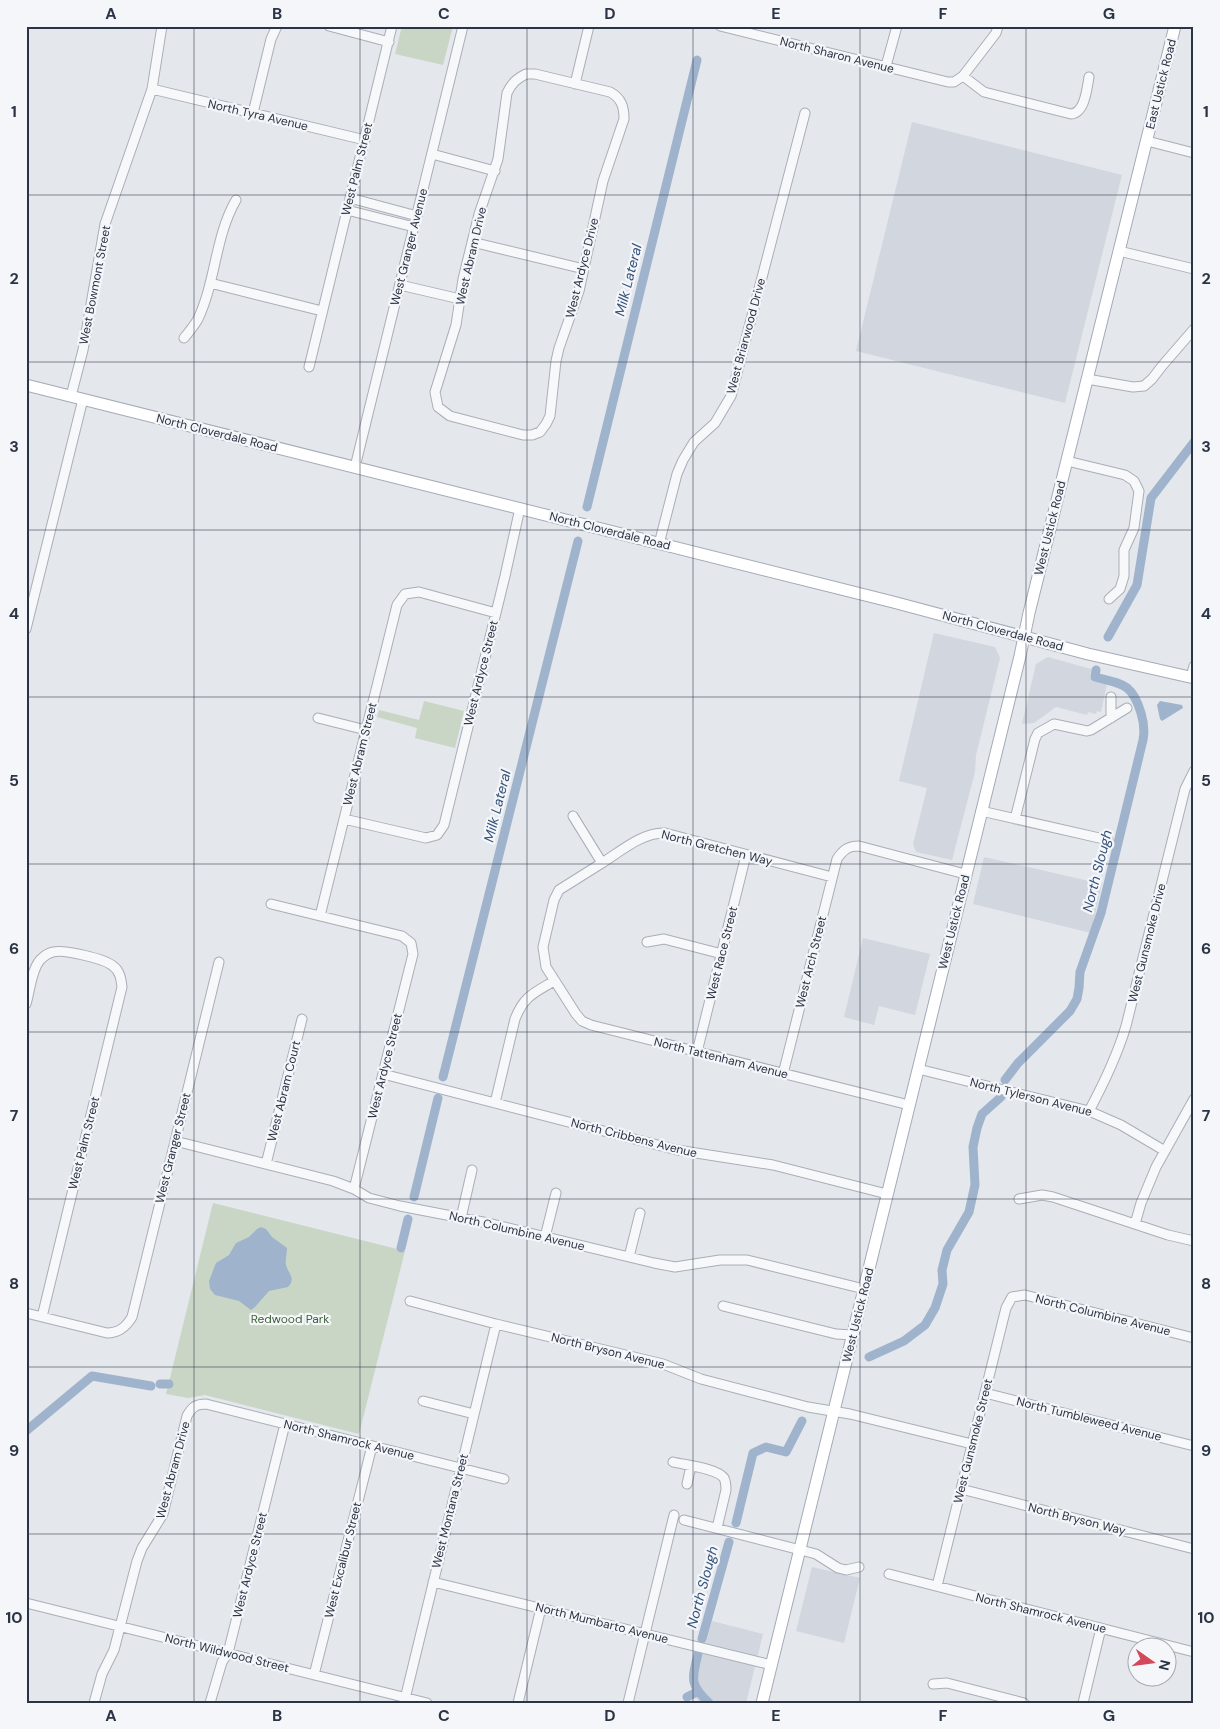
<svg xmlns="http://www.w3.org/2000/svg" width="1220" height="1729" viewBox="0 0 1220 1729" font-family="'DM Sans',sans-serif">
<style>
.built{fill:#d2d6de}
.green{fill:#c9d6c5}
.water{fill:#9fb4cc}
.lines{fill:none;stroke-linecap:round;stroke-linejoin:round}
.canal{stroke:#9fb4cc;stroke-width:9}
.minor-casing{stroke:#a9aeb7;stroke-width:11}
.major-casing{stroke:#a3abb8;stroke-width:13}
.minor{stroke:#f7f8fa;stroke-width:9}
.major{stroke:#fff;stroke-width:11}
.grid{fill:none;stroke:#2b3445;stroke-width:1;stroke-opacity:0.55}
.labels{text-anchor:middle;stroke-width:4.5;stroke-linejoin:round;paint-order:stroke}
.street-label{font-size:12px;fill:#2b3445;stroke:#f4f6f9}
.park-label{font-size:12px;fill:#3f6138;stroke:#f4f6f9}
.water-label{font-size:14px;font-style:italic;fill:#34527a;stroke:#f4f6f9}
.neatline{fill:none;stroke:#2b3445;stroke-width:2}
.grid-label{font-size:16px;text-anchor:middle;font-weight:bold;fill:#2b3445}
</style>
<rect width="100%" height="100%" fill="#e4e7ec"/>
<path class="built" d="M912,122L1122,175L1065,403L856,351Z
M934,633L995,647L1000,658L980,739L976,755L975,772L952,860L916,852L913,844L927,788L899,781Z
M1048,657L1091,669L1090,678L1107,684L1101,712L1097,711L1096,714L1088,712L1087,715L1056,707L1034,723L1022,724L1036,664Z
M984,857L1102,884L1091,933L973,904Z
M863,938L930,954L915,1015L879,1006L874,1025L844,1017Z
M812,1567L860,1578L844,1643L796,1631Z
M712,1621L763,1634L746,1703H700L692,1693Z"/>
<path class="green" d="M402,26H453L443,65L395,54Z
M424,701L464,711L455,748L415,738L417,728L377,717L379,710L419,720Z
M213,1203L405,1251L359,1434L205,1395L188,1398L166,1394Z"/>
<path class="water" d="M1160,701L1182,705L1183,708L1162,721L1160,719L1157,705Z
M261,1227L266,1229L272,1237L287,1248C287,1253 285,1260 286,1265C289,1275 296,1278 288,1287L269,1291L255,1307L251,1310L239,1301L215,1295L210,1289L209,1281L216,1263L229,1255L236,1243L249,1237L257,1229Z"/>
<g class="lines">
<path class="canal" d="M587,507L697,60
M1108,637L1137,585L1151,498L1194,442
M443,1077L578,541
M1005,1080L1018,1063L1070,1011L1077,999L1079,988L1080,972L1101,913L1143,740C1145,730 1144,723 1141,713C1132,683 1122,684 1095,677L1096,670
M414,1197L438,1098
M401,1248L408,1219
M869,1357L904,1341L925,1325L935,1308L943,1284L942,1270L947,1250L969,1212L975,1185L973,1147L977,1128L982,1114L1001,1097
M160,1384H169
M26,1431L92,1376L151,1386
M736,1523L753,1453L766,1447L786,1452L802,1421
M702,1639L729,1542
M698,1654C692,1679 689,1684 709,1703
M687,1697L697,1692"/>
<defs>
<path id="minor" d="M329,26L389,42
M720,26L948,82H954L963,76L996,33L998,26
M886,66L897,26
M526,74H535L610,92C621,98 624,106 624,119L603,181L579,291L559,348L556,361L550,416L546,424L540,432L532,435H523L450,416L438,407L435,392L456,325L463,279L479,214L498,159L507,93C512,83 516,79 526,74Z
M963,76L984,92L1071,114C1085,113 1087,88 1089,77
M575,84L589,26
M152,89L365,140
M253,113L271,39L277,26
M1147,141L1194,153
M432,154L495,171
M350,198L417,216
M347,210L414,227
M472,242L584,269
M1119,251L1194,269
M210,283L322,311
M400,285L460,299
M184,338C189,332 194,326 198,319C216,281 215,236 236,200
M309,367L392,26
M1087,379L1133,387L1144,386L1152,379L1162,366L1194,329
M71,396L83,350L105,224L152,89L162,26
M1067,461L1125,475L1134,481L1139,491L1134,528L1124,550V576L1120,589L1109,599
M355,467L463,26
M659,544L677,474L683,460L694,442L715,423L731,396L805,113
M26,629L83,399
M1191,677L1194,666
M1111,697V718
M318,718L366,730
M981,811L1108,840
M573,816L602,863C621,851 643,832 665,833L832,877
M344,819L426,838L437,835L444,825L505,576L520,508
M1015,819L1035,739L1038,733L1054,724L1087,731L1091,730L1127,708
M602,863L559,890L554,900L543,947L546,967L576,1014L582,1021L591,1025L909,1105
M271,904L402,936L411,943L413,954L354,1189
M320,916L397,605L405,594L419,592L496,613
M647,942L664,939L722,954
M26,1004C30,991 31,971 40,960C44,956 48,953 53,952C64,949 105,959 113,966C120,971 121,979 122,987L42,1317
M697,1052L746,855
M918,1069L1089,1111L1121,1125L1165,1151
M383,1074L677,1150L773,1165L887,1194
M783,1074L837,859C843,850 848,846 859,846L965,874
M495,1103L515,1019C524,996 534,993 554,981
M1089,1111C1104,1083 1117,1056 1126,1026L1185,789L1194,771
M175,1141L333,1181L354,1189L369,1198L400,1206L488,1223L654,1263L675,1267L720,1260H747L864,1289
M266,1164L302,1019
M1019,1199L1042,1195L1053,1197L1168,1235L1194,1241
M461,1218L472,1170
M1135,1224L1141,1203L1156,1167L1194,1099
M545,1237L556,1193
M629,1257L640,1213
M410,1301L496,1324L663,1364L701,1379L808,1407L850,1414L972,1444
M723,1306L836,1334L853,1335
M26,1313L107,1333C119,1333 126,1327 132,1317L219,962
M985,1393L1194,1446
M423,1401L474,1414
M673,1462C685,1465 717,1468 724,1478C726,1482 726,1486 726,1490L717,1528
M687,1484L691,1466
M961,1489L1194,1549
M684,1520L816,1554L838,1568L846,1570L859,1567
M889,1574L1194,1652
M433,1582L772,1665
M937,1586L1006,1308L1012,1297L1025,1295L1194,1338
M26,1603L427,1703
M314,1675L372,1446
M933,1684L947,1683L1024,1703
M94,1703L102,1674L114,1650L137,1561L142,1548L163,1514L187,1416C192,1407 196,1404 206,1404L504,1479
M210,1703L222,1662L228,1653L285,1424
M404,1703L496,1324
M518,1703L541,1608
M628,1703L674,1515
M1083,1703L1101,1628"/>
<path id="major" d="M26,385L893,602L1088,654L1194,678
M762,1703L1020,656L1029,613L1175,26"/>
</defs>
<use href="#minor" class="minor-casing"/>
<use href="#major" class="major-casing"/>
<use href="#minor" class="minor"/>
<use href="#major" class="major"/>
</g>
<path class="grid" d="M194,26V1703M360,26V1703M527,26V1703M693,26V1703M860,26V1703M1026,26V1703M26,195H1194M26,362H1194M26,530H1194M26,697H1194M26,864H1194M26,1032H1194M26,1199H1194M26,1367H1194M26,1534H1194"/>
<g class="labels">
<g class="street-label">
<text transform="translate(837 55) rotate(14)" y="4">North Sharon Avenue</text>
<text transform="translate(1161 84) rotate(-76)" y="4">East Ustick Road</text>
<text transform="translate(258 115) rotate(13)" y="4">North Tyra Avenue</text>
<text transform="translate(357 169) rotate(-76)" y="4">West Palm Street</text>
<text transform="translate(409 247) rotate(-76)" y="4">West Granger Avenue</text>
<text transform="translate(471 256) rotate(-77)" y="4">West Abram Drive</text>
<text transform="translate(582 268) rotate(-76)" y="4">West Ardyce Drive</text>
<text transform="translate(95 285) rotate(-79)" y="4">West Bowmont Street</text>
<text transform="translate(746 336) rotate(-75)" y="4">West Briarwood Drive</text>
<text transform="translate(217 433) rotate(14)" y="4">North Cloverdale Road</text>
<text transform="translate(1050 528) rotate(-76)" y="4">West Ustick Road</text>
<text transform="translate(610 531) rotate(14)" y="4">North Cloverdale Road</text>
<text transform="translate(1003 631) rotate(15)" y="4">North Cloverdale Road</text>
<text transform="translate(481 673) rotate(-76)" y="4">West Ardyce Street</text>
<text transform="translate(360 754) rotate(-76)" y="4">West Abram Street</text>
<text transform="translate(717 848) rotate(14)" y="4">North Gretchen Way</text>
<text transform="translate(954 922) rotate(-76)" y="4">West Ustick Road</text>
<text transform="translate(1147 943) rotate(-76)" y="4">West Gunsmoke Drive</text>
<text transform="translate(722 953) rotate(-76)" y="4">West Race Street</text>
<text transform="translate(811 962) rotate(-76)" y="4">West Arch Street</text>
<text transform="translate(721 1058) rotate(14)" y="4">North Tattenham Avenue</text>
<text transform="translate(385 1066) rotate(-76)" y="4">West Ardyce Street</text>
<text transform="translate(284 1091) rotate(-76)" y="4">West Abram Court</text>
<text transform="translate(1031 1097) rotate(14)" y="4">North Tylerson Avenue</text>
<text transform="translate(634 1138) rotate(14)" y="4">North Cribbens Avenue</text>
<text transform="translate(84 1143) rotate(-76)" y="4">West Palm Street</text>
<text transform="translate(173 1148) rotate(-76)" y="4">West Granger Street</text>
<text transform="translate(517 1231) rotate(13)" y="4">North Columbine Avenue</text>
<text transform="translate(858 1315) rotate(-76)" y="4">West Ustick Road</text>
<text transform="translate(1103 1315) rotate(14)" y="4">North Columbine Avenue</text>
<text transform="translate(608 1351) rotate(14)" y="4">North Bryson Avenue</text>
<text transform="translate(1089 1419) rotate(14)" y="4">North Tumbleweed Avenue</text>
<text transform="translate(349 1440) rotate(14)" y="4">North Shamrock Avenue</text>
<text transform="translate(973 1441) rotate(-76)" y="4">West Gunsmoke Street</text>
<text transform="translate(173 1470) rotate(-75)" y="4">West Abram Drive</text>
<text transform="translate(450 1511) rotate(-76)" y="4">West Montana Street</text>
<text transform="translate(1077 1519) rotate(14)" y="4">North Bryson Way</text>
<text transform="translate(343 1560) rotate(-76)" y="4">West Excalibur Street</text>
<text transform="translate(250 1565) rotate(-76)" y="4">West Ardyce Street</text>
<text transform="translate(1041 1613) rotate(14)" y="4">North Shamrock Avenue</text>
<text transform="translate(602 1623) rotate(14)" y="4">North Mumbarto Avenue</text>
<text transform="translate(227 1653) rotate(14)" y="4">North Wildwood Street</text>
</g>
<g class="park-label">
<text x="290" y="1323">Redwood Park</text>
</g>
<g class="water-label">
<text transform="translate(628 280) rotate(-76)" y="5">Milk Lateral</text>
<text transform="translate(497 806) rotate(-76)" y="5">Milk Lateral</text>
<text transform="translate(1097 871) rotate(-76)" y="5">North Slough</text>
<text transform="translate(702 1587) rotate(-75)" y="5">North Slough</text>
</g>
</g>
<rect width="1220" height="1729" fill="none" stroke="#f4f6f9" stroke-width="55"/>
<g transform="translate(1152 1662) rotate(104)"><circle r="24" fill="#f4f6f9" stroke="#a4a8b1"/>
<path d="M0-4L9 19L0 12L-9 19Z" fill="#d1495b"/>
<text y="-8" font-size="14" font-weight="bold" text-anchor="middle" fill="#2b3445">N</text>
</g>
<rect x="28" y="28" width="1164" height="1674" class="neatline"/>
<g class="grid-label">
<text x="111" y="19">A</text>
<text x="277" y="19">B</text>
<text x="444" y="19">C</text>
<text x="610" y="19">D</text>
<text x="776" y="19">E</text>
<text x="943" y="19">F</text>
<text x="1109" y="19">G</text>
<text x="14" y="117">1</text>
<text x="1206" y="117">1</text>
<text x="14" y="284">2</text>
<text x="1206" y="284">2</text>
<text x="14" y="452">3</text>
<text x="1206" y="452">3</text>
<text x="14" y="619">4</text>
<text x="1206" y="619">4</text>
<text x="14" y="786">5</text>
<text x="1206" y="786">5</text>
<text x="14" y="954">6</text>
<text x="1206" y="954">6</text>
<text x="14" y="1121">7</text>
<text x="1206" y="1121">7</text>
<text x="14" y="1289">8</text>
<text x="1206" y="1289">8</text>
<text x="14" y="1456">9</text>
<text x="1206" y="1456">9</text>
<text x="14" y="1623">10</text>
<text x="1206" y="1623">10</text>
<text x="111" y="1721">A</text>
<text x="277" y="1721">B</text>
<text x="444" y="1721">C</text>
<text x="610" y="1721">D</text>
<text x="776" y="1721">E</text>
<text x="943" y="1721">F</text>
<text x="1109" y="1721">G</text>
</g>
</svg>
